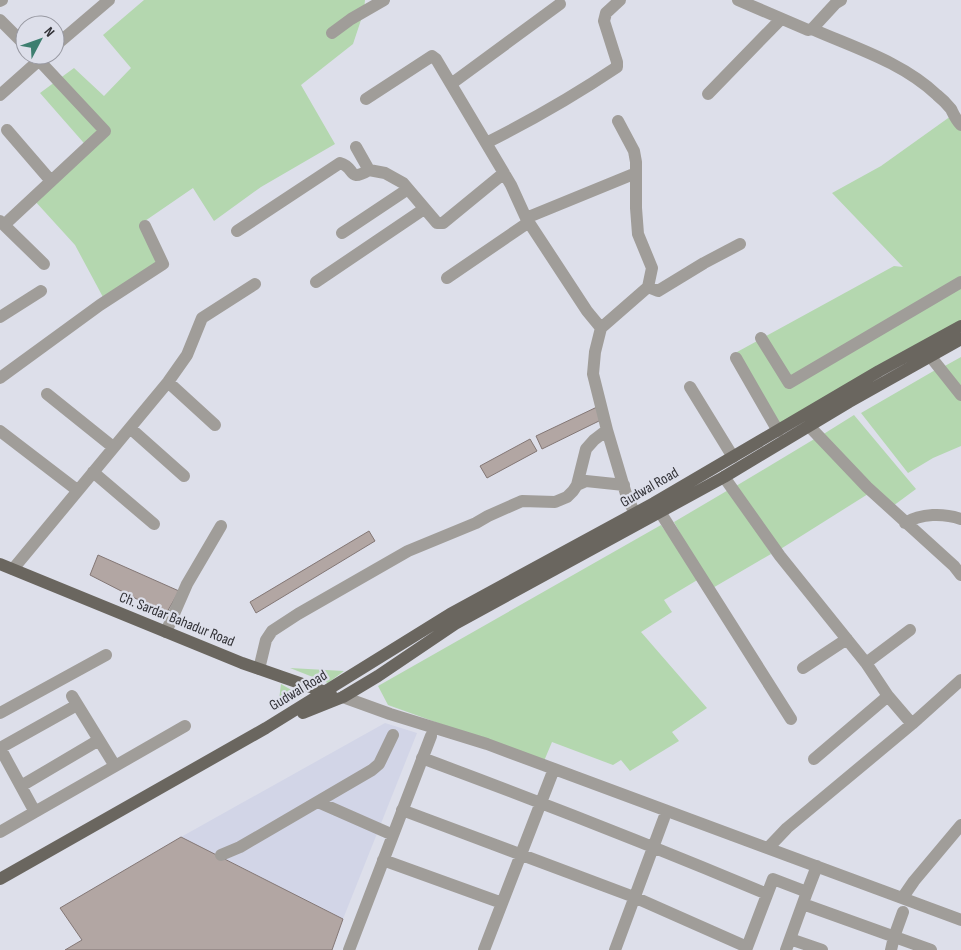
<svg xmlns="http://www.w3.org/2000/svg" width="961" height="950" viewBox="0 0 961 950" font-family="'Sofia Sans Condensed',sans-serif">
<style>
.built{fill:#d2d5e7}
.green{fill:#b4d7af}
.building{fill:#b2a6a3;stroke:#837775}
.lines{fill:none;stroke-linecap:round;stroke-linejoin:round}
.minor{stroke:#a09d99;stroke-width:12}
.major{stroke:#6a665f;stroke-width:12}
.labels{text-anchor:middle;stroke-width:4.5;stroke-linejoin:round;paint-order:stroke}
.street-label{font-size:15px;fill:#313136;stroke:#dddfea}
</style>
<rect width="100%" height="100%" fill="#dddfea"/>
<path class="built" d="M385,723L417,733L343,919L181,837Z"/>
<path class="green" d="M144,0H365L364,11L353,44L301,85L335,144L261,187L214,221L193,188L142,223L158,262L104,299L75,245L34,200L90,150L40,93L74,68L104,96L131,68L103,35Z
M951,116L961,126V320L779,424L775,420L737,352L894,266L903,267L832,193L881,166Z
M961,357V391L943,367Z
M937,369L961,399V446L933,458L908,473L861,413Z
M854,415L916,489L893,506L822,435Z
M816,438L868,494L779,550L736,486Z
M730,489L771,554L711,589L674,522Z
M661,525L699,579L664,600L672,612L641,632L707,708L672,732L679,741L630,771L621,760L613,765L552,742L544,761L388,705L378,686Z
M290,668L344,671L328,683Z
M281,684L302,696L278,708Z"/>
<path class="building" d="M597,407L603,419L542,449L536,436Z
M530,439L537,451L487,478L480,466Z
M369,531L375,541L256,613L250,602Z
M98,555L179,591L166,614L90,575Z
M181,837L343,919L332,950H65L82,940L60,908Z"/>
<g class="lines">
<path class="minor" d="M738,0L808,30L812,29C855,48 902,62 937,95C942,99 947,104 951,109C954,115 956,120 961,125
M0,1L2,0
M0,20L25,45
M812,29L836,3L841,0
M332,33L351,19L384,0
M55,46L109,0
M451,84L560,4
M708,94L781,19
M0,95L45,55
M366,99L432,56L436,59L511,185L526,218L587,311L601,328L595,352L593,374L607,430L626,494L635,514
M618,121L634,151L636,162V208L638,234L652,268L648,287
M7,130L51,181
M486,143C532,120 574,96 617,67V62L604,21L606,13L620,0
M356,147L369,170L385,173L403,183L437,223H443L504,173
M526,218L636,173
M0,221L44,264
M4,225L105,131L34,55
M237,231L340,163C356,167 347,183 369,170
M342,233L408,189
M447,278L529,222
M316,282L424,209
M0,317L41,291
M601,328L648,287L658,291L704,263L740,244
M761,338L789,383L961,282
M930,356L961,395
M736,358L778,431
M0,378L100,305L163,264L145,226
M168,382L215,425
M690,387L733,457
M47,394L113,447
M809,426L867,487L954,566L961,575
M130,428L184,476
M0,431L77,490
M93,472L154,524
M724,477L780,556L866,663L910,630
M577,485L586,481L624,485
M655,504L791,719
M905,523C921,513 944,513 961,519
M13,569L168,382L187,355L202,318L255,284
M166,632L187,584L221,526
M866,663L888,696L912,724
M803,668L847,639
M259,669L266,640L272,631L298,614L408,551L476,523L488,516L522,501L555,502L567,497L573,491L577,485L586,449L594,440L607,430
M72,696L115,766
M343,697L390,714L487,744L961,920
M0,713L106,655
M0,748L77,705
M0,748L35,812
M422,758C538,801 653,846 767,894
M814,759L888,696
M21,786L99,740
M318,802L393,835
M402,810L634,897L747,947
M0,832L185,726
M768,848L787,828L912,724L961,680
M221,855L240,847L372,770L379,764L393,735
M383,860L502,903
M807,892L817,866
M903,897L914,881L961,825
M803,904L931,950
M790,939L822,950
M349,950L431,736
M484,950L552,774
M615,950L664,818
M746,950L773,879L807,892L786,950
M891,950L894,937L903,912"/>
<path class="major" d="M0,564L242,663L331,694
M303,713L343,697L378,676L455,624L724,477L849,402L961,339
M0,879L266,728L450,614L654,503L879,371L961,326"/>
</g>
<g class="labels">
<g class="street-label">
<text transform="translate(649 487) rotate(-30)" y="5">Gudwal Road</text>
<text transform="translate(177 619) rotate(22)" y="5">Ch. Sardar Bahadur Road</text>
<text transform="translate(298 690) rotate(-31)" y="5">Gudwal Road</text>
</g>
</g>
<g transform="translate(40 40) rotate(49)"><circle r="24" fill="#dddfea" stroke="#9899a2"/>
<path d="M0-4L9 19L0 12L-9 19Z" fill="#3d7e6f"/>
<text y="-8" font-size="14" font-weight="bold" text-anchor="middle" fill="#313136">N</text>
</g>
</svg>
